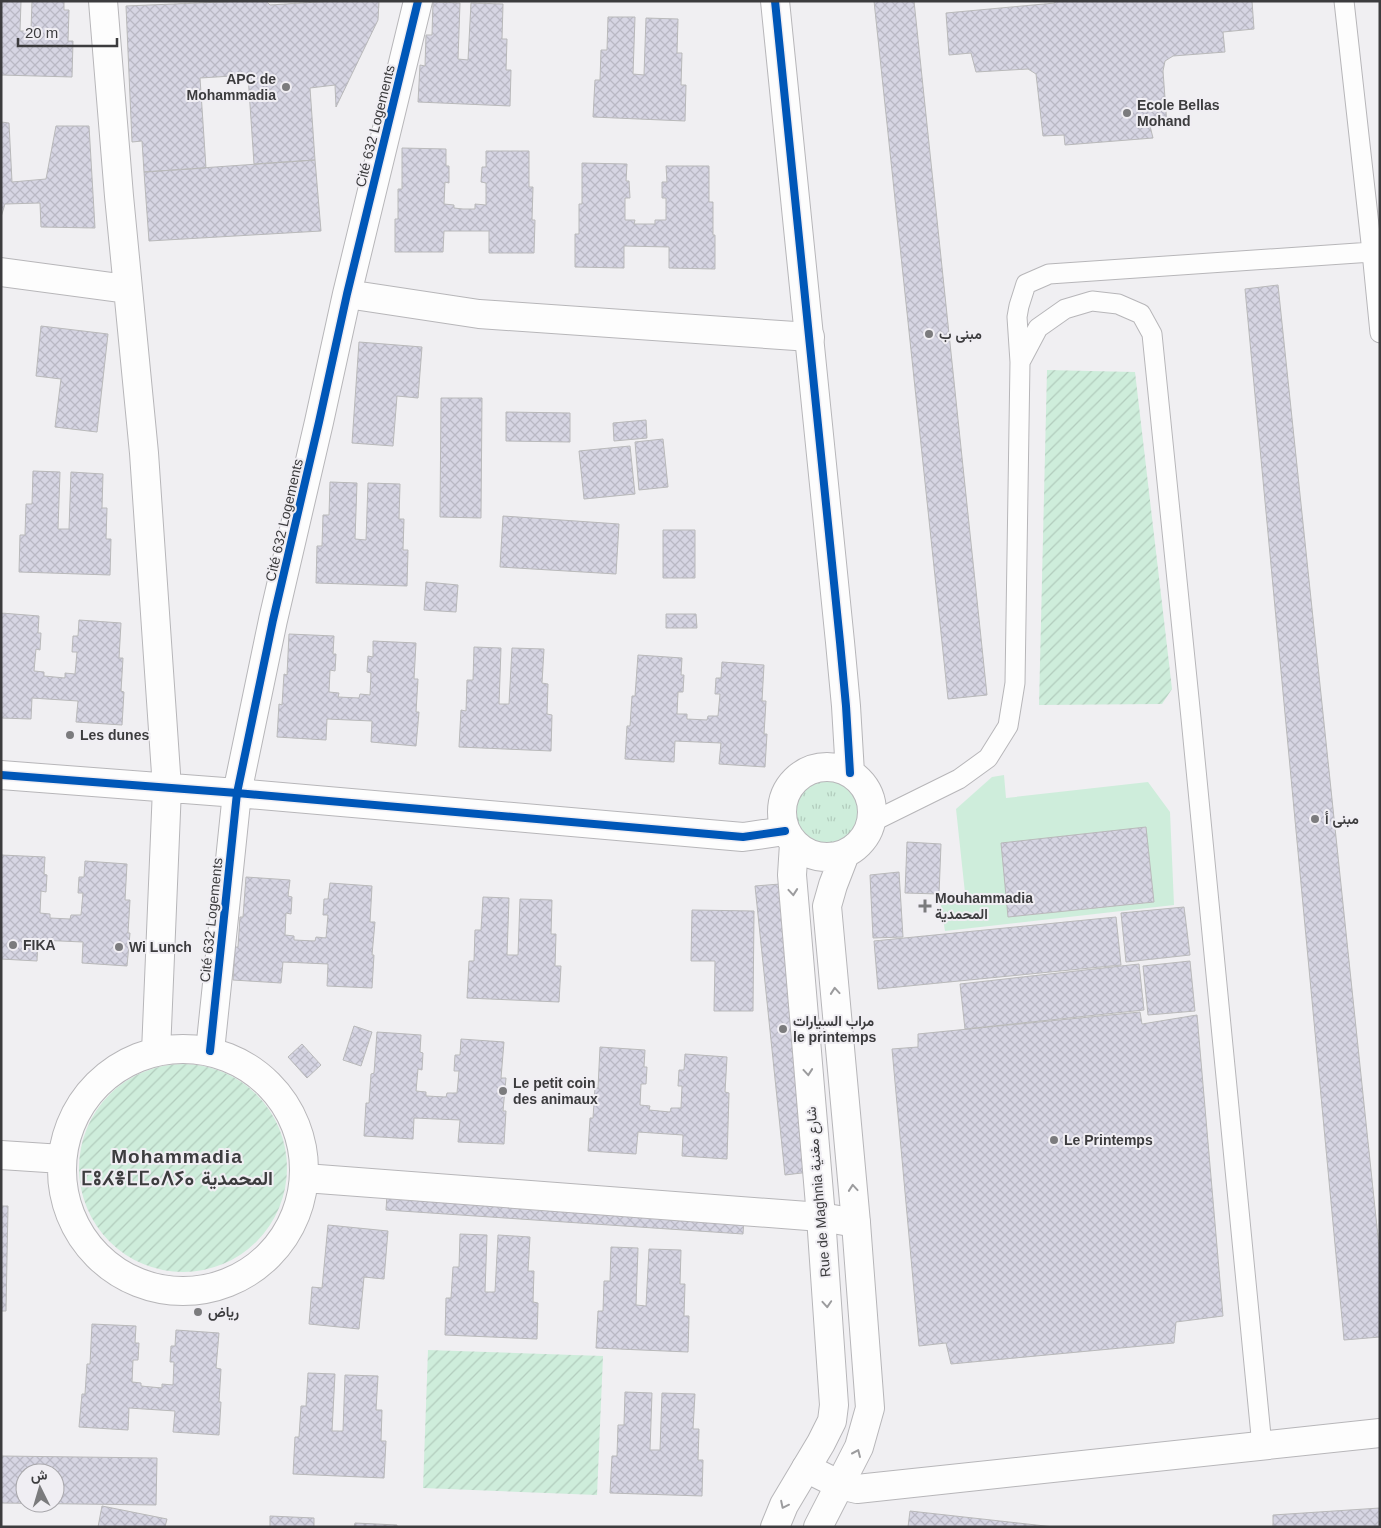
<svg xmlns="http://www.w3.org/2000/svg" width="1381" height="1528" viewBox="0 0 1381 1528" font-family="Arial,Vazirmatn,'Noto Sans Tifinagh',sans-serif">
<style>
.grass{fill:url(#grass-tufts)}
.garden{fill:url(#garden-furrows)}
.pitch{fill:#ceeddb}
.building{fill:url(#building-cross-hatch);stroke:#b9b9ba;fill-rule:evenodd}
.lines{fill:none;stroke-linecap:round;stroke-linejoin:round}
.lane-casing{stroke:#b7b6b9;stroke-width:21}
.street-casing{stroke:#b7b6b9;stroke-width:30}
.secondary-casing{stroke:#b7b6b9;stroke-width:30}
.lane{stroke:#fdfdfd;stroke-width:19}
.street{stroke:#fdfdfd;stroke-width:28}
.secondary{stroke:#fdfdfd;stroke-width:28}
.cycleway-casing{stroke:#f0eef3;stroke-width:11}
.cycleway{stroke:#0057b8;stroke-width:8}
.oneway{stroke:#9c9c9e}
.poi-dot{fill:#7b7b7d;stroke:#f0eef3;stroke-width:2}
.labels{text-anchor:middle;stroke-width:4;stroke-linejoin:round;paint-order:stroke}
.poi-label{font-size:14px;font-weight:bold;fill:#3c3c3e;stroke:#f0eef3;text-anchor:start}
.street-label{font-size:14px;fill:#3c3c3e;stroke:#f0eef3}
.district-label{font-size:19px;font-weight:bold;letter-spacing:1px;fill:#3c3c3e;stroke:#f0eef3}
</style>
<defs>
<pattern id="grass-tufts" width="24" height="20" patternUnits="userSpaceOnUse" patternTransform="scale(1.25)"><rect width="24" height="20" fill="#ceeddb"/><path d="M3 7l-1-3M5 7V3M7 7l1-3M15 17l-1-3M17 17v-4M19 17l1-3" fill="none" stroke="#b2ccbd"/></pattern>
<pattern id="garden-furrows" width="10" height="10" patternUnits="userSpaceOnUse" patternTransform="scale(1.25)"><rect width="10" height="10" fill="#ceeddb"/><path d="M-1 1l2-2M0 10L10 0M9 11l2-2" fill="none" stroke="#b2ccbd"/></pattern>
<pattern id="building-cross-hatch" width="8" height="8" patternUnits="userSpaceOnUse" patternTransform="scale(1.25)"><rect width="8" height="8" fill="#d6d5e3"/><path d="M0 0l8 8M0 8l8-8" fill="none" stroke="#b9b8c4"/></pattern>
</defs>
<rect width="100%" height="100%" fill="#f0eff2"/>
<path class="grass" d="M793 813a33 33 0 1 1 66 0a33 33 0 1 1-66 0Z"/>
<path class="garden" d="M1047,370L1135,372L1172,689L1162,704L1039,705Z
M79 1168a104 104 0 1 1 208 0a104 104 0 1 1-208 0Z
M428,1350L603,1356L597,1495L423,1488Z"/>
<path class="pitch" d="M1004,775L1006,798L1148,782L1170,812L1174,905L945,931L939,894L965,893L956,809L992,777Z"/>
<path class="building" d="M1,1H21L20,31H31L32,1H64V10H69L68,41H73L72,77L1,75Z
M244,1H266L270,5L333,1H379L378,20L336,107L335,85L310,88L315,160L254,164L248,75L200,78L206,168L144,172L142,141L132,142L126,6Z
M874,1H914L987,695L948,699Z
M1055,1H1252L1254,29L1223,32L1225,52L1173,56L1165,61L1163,71L1167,125L1150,126L1153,138L1065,145L1064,135L1043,136L1036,74L1028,69L976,72L971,53L949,55L946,13L1055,3Z
M433,2L460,3L458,59L468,60L471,3L503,4L502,39H507L506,70H511L510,106L418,102L420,65L425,66L426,35H432Z
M608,17H635L633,74L644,75L646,18L678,19L677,53H682L681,85H686L685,121L593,117L595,80H600L601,50H607Z
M1,122L9,123L12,182L46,179L56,126H89L95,228L41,227L40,203L5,204L1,217Z
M402,148L446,149V166H449V183L445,182L444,204L454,205V208L463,209H475V204L486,205V183L481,182L482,167H486V151H529V187H533L532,220H535L534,253H489V231H444L443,252H395V219H398V189H402Z
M315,160L321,231L149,241L144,172Z
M582,163L627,164L626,181H629L630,198H625V220H635L634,224H655V220H666V198H662V182H667L666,166H709V202H713V235H715V269L669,268V247L624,246V268L575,267V234H579V204H582Z
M1278,285L1380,1256V1337L1344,1340L1245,289Z
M41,326L108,334L97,432L55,427L61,379L36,376Z
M359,342L422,347L418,398L397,396L393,446L352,443Z
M441,398H482L481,518L440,517Z
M506,412L570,413V442L506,441Z
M646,420L647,438L614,441L613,423Z
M663,439L668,487L639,490L635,442Z
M630,446L635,494L584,499L579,451Z
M33,471L60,472L58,529H69L71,472L103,474L102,508H107L106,539H111L110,575L19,572L20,535H25L26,504H32Z
M330,482L357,483L355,539L366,540L368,483L400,484L399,519H404L403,550H408L407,586L316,583L317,546H322L323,515H329Z
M503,516L619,524L616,574L500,567Z
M663,530H695V578H663Z
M426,582L458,585L456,612L424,610Z
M1,613L39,616L38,633H41L40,650L36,649L34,671L44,672V676L65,678V673L75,674L77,652H72L73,636H78L79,620L121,623L119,658H123L121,691L124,692L122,725L76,722L78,701L32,698L31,719L1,718Z
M666,614H696L697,628H666Z
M289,634L334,636L333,654H336L335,671L330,670L329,692L339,693L338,697L359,698L360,694L370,695L371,673L367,672L368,656L373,657V641L416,643L414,679H418L416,712H419L416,746L371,742L372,721L327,719L326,740L277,737L279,704L282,705L284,674L287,675Z
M474,647L501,648L499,704H509L512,648L544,649L542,683L548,684L547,714L552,715L551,751L459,747L461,710L466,711L467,680H473Z
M638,655L682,658L681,675H684L683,692H678L677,714H687V719L707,720L708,716H718L720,694H715L716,678H721L722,662L764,665L762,701H766L764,734H767L765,767L719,764L721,743L675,741L674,762L625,759L627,726H630L632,696H635Z
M1146,827L1154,902L1008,917L1001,843Z
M907,842L941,844L939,894L905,893Z
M1,855L45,857L44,874L47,875L46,892L41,891L40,913L50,914V918L70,919L71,915H81L83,893H78L79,877H84L85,861L127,864L125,900H130L128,933H130L127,966L82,963L83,942L38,940L37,961L1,959Z
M899,872L903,937L873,938L870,875Z
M246,877L290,880L288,896L292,897L291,914L286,913L285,935L294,936V940L315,941L316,937L326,938L328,915H323L324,899H328L330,883L372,886L370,922H375L372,955H374L372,988L327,986L328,964L283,962L281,983L233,980L235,947H238L240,917H243Z
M780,884L810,1172L785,1175L755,886Z
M483,897L509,898L507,955H518L520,899L552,900L551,934H556L555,966H561L559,1002L467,998L469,961H474L475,930H481Z
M1184,907L1190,955L1126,962L1121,913Z
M692,910L754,911L753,1011H714L715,961H691Z
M1116,917L1121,965L878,989L874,941Z
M1190,961L1195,1011L1148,1015L1143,966Z
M1139,964L1144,1010L965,1029L960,984Z
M1140,1012L1142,1024L1197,1015L1223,1316L1176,1322L1174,1343L951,1364L946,1343L919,1346L892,1049L918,1047V1034Z
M354,1026L372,1032L361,1066L343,1060Z
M377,1032L421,1035L420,1052L423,1053L422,1070L418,1069L416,1091L426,1092V1096L446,1097L447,1093H457L459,1071H454L455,1055H460L461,1039L504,1042L501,1078H506L503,1111H506L504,1144L458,1142L460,1120L414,1118L413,1139L364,1136L366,1103H369L371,1074L374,1073Z
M302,1044L321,1065L307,1078L288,1057Z
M600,1047L645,1050L644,1067H647L646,1084H641L640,1105L650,1106L649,1110L670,1112L671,1108H681L682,1086H678L679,1070H684L685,1054L727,1057L725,1092L729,1093L727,1159L682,1156L683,1135L638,1132L636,1154L588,1151L590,1118H593L595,1088H598Z
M387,1195L744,1219L743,1234L386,1210Z
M1,1206H8L6,1311H1Z
M328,1225L388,1231L384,1279L364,1277L359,1329L309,1324L312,1287L322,1288Z
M460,1234L487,1235L485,1292H495L498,1235L530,1237L528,1271H534L533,1302L538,1303L537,1339L445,1335L446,1298H451L453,1267H459Z
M611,1247L638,1248L636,1305L646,1306L649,1249L681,1250L680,1284H685L684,1316H689L688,1352L596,1348L598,1311H603L604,1281H610Z
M92,1324L136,1326L135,1343H139L138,1360H133L132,1382L141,1383V1386L162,1388V1384L173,1385L174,1362H170L171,1346H175L176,1330L219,1333L216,1368L221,1369L219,1402H221L219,1435L173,1432L175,1411L129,1408L128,1430L79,1427L82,1394H85L87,1364H90Z
M308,1373L335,1374L332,1431H343L345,1375L378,1376L376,1410H382L381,1441H386L384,1478L293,1474L295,1437H299L301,1406H306Z
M625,1392L652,1393L650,1450H660L662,1393L695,1394L693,1429H699L698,1460H703L702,1496L610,1493L612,1456H617L618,1425H624Z
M1,1456L157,1458L156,1505L1,1503ZM25,1473H55V1503H25Z
M102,1506L167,1519L165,1527H98Z
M1380,1508V1527H1273V1515Z
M910,1511L1054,1527H908Z
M270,1516L314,1518V1527H270Z
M355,1523L397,1525V1527H354Z"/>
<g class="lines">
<defs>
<path id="lane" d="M1344,1L1372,252L1380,333
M1020,362L1017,317L1019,306L1026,284L1049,274L1372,252
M872,822L959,779L988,758L1008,726L1015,683L1020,362L1038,328L1065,309L1092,301L1118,304L1141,314L1152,334L1191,718L1262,1446"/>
<path id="street" d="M103,1L119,196L144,453L167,788L156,1052
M1,272L127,289
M347,294L479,314L810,337
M1,775L237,793L743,837L785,831
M62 1170a121 121 0 1 1 242 0a121 121 0 1 1-242 0Z
M210,1051L237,793L273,620L319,422L347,294L418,1
M1,1155L62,1159
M305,1178L821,1217L856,1223
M806,1468L840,1485L857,1489L1380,1433"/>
<path id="secondary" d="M775,1L840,642L846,706L850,773
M782 812a45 45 0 1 1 90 0a45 45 0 1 1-90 0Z
M775,1527L784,1505L821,1443L832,1421L834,1405L821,1217L792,875L794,844
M818,1527L859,1447L870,1408L856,1223L827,906L833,885L845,854"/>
</defs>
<use href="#lane" class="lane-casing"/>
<use href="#street" class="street-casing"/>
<use href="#secondary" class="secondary-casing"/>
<use href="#lane" class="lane"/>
<use href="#street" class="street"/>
<use href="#secondary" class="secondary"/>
<defs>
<path id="cycleway" d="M775,1L840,642L846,706L850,773
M1,775L237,793L743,837L785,831
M210,1051L237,793L273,620L319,422L347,294L418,1"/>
</defs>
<use href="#cycleway" class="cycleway-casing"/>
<use href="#cycleway" class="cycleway"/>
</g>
<defs><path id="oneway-chevron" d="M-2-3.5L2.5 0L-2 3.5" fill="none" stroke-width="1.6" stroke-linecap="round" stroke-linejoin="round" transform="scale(1.25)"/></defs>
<g class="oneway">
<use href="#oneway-chevron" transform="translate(793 892) rotate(85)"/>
<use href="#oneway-chevron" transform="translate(835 991) rotate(-95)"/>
<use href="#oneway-chevron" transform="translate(808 1072) rotate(85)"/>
<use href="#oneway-chevron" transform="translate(853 1188) rotate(-95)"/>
<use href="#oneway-chevron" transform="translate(827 1304) rotate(86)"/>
<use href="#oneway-chevron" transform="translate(857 1453) rotate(-66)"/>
<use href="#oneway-chevron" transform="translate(784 1505) rotate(116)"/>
</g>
<g class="poi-dot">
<circle cx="286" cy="87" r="5"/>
<circle cx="1127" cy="113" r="5"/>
<circle cx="929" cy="334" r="5"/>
<circle cx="70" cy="735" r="5"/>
<circle cx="1315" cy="819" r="5"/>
<path d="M922.5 898.5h5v5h5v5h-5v5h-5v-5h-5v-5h5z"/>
<circle cx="13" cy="945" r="5"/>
<circle cx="119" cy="947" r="5"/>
<circle cx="783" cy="1029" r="5"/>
<circle cx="503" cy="1091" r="5"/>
<circle cx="1054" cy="1140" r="5"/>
<circle cx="198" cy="1312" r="5"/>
</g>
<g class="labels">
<g class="poi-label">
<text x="276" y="84" text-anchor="end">APC de<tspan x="276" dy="16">Mohammadia</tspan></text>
<text x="1137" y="110">Ecole Bellas<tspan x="1137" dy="16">Mohand</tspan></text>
<text x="939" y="339">مبنى ب</text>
<text x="80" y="740">Les dunes</text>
<text x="1325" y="824">مبنى أ</text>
<text x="935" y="903">Mouhammadia<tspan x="935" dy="16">المحمدية</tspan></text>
<text x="23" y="950">FIKA</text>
<text x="129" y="952">Wi Lunch</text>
<text x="793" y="1026">مراب السيارات<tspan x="793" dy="16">le printemps</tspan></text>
<text x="513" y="1088">Le petit coin<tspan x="513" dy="16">des animaux</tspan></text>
<text x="1064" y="1145">Le Printemps</text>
<text x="208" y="1317">رياض</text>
</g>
<g class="street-label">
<text transform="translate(375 126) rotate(-76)" y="5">Cité 632 Logements</text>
<text transform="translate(284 520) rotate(-77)" y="5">Cité 632 Logements</text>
<text transform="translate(211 920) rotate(-84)" y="5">Cité 632 Logements</text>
<text transform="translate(818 1192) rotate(-95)" y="5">Rue de Maghnia شارع مغنية</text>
</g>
<g class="district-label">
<text x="177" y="1163">Mohammadia<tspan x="177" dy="22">ⵎⵓⵃⴻⵎⵎⴰⴷⵢⴰ المحمدية</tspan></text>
</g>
</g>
<rect width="1381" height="1528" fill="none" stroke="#3c3c3e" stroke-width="5"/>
<g transform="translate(40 1488) rotate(355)"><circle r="24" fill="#f0eef3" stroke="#a8a7ab"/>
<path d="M0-4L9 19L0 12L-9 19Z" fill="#7b7b7d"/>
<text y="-8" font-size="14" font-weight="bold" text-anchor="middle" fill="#3c3c3e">ش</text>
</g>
<path d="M18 38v8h99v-8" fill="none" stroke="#3c3c3e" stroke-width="2.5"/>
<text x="25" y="38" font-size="15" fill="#3c3c3e" stroke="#f0eef3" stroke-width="4" paint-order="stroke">20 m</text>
</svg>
